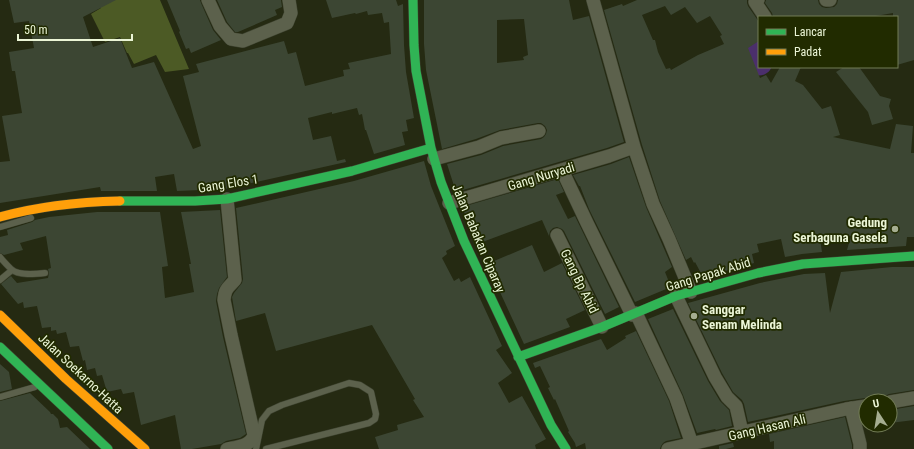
<svg xmlns="http://www.w3.org/2000/svg" width="914" height="449" viewBox="0 0 914 449" font-family="'Roboto Condensed',sans-serif">
<style>
.green{fill:#4c5a25}
.lines{fill:none;stroke-linecap:round;stroke-linejoin:round}
.river{stroke:#4b2f6c;stroke-width:27}
.building{fill:#3c4633;fill-rule:evenodd}
.lane-casing{stroke:#3f4431;stroke-width:7}
.street-casing{stroke:#3f4431;stroke-width:14}
.fast-casing{stroke:#3f4431;stroke-width:10}
.slow-casing{stroke:#3f4431;stroke-width:10}
.lane{stroke:#5c614c;stroke-width:6}
.street{stroke:#5c614c;stroke-width:13}
.fast{stroke:#30b455;stroke-width:9}
.slow{stroke:#ff9f0a;stroke-width:9}
.poi-dot{fill:#a6ae91;stroke:#212b00;stroke-width:1.5}
.labels{text-anchor:middle;stroke-width:3.5;stroke-linejoin:round;paint-order:stroke}
.street-label{font-size:13px;fill:#ebf5d6;stroke:#212b00}
.poi-label{font-size:13px;font-weight:bold;fill:#ebf5d6;stroke:#212b00;text-anchor:end}
</style>
<rect width="100%" height="100%" fill="#252a12"/>
<path class="green" d="M97,0H160L189,69L165,72L156,55L134,64L128,53H127L120,37L105,42L91,14L101,8Z"/>
<g class="lines">
<path class="river" d="M744,36L751,48L757,59L759,62"/>
</g>
<path class="building" d="M9,0H116L83,17L93,47L120,38L132,68L154,62L193,149L201,146L183,76L199,72L196,64L284,41L288,54L296,52L305,86L344,76L343,70L350,69L348,63L391,54L389,22L384,23L382,13L368,15L367,11L356,14L355,13L332,18L326,0H396L398,6L403,4L404,45L406,72L414,118L406,120L408,131L402,132L405,145L374,154L366,130H365L362,114L359,115L357,108L332,114V112L308,118L313,140L331,136L337,161L345,159L346,162L225,189L177,191L174,174L155,177L157,191H101L100,187L0,203V162L10,161L2,116L22,113L15,71H12L9,52L34,48L29,21L14,23Z
M167,0H200L201,3L213,30L221,40L191,53L189,48L186,49L179,32L180,31Z
M217,0H281L282,7L275,10L277,15L238,32H235L227,22Z
M424,0H569L573,20L589,16L624,142L607,148L456,192L447,164L481,155L503,146L541,139L544,137L546,134L547,130L545,126L541,123H538L500,130L476,139L442,149L426,70L424,44ZM524,19L528,55L523,57L524,60L497,63V20Z
M637,0H747V3L748,6L759,22V41L748,48L760,78L766,75L771,83L780,67H801L795,81L803,85L822,109L831,106L840,135L833,137L890,149L896,124L913,126L911,153H914V237H907L906,246L847,250L851,236L820,239L822,252L802,254L785,257L781,239L757,244L759,252L752,254L754,263L703,277L695,262L694,263L691,257L686,260L660,201L642,145L604,10L622,4L623,6ZM665,6L671,15L685,7L697,23L710,16L722,35L720,36L724,44L698,55L671,70L670,68L666,69L658,52L655,40H653L642,15Z
M766,0H818L819,4L822,7L826,8L834,7L837,4L838,0H914V60L897,65V17H893V13L870,17H773L772,13L765,3Z
M844,67H859L880,96L891,99L889,106L893,119L872,125L868,112L836,72Z
M629,157L646,207L672,267L665,272L671,287L635,302L589,209L580,186H579L573,175L611,164Z
M424,161L431,186L455,246L446,251L447,254L442,258L454,281L459,278L461,282L470,277L502,346L496,350L512,373L498,383L509,403L522,396L546,439L535,445L536,449H379L375,437L398,430L397,425L424,417L413,400L415,399L372,325L276,351L265,313L236,321L232,297L234,293L242,283L243,279L236,208L354,181Z
M558,179L564,192L556,195L568,219L575,216L619,307L605,314L564,231L562,229L557,227L553,228L550,231L549,236L542,220L477,244L462,207Z
M220,210L227,277L219,288L217,294L216,301L223,337L246,434L240,438L226,441L221,444L192,449H181L175,415L141,425L134,392L123,394L121,389L107,392L102,375L97,376L95,368L87,370L85,360L83,361L79,346L70,347L66,332L57,334L56,330L51,331V327L42,328L37,306L24,308L23,302L18,304L1,284L11,276L17,283L48,278L49,273L48,269L51,268L46,236L20,243L23,250L4,255L0,253V237L8,235L7,230L32,222L35,220L49,217L97,212H160L168,266L162,267L165,298L194,292L189,264H191L181,212Z
M532,245L544,272L562,263L585,310L566,319L570,327L524,344L487,264Z
M892,267H914V390L889,394L885,396L883,398L871,400L869,398H865L844,401L748,422L744,404L742,400L733,392L722,373L688,303L760,283L804,274L825,273L830,313L841,272Z
M673,309L708,381L720,401L729,410L732,426L716,430L715,429L697,433L683,395L648,319Z
M636,331L669,401L681,438L666,441L663,443L661,446L660,449H586L585,443L576,447L575,443L568,432L569,431L555,399L554,400L548,388L550,387L540,366L535,368L533,363L601,339L607,350L626,338L625,336Z
M0,364L9,372L12,389L0,392Z
M30,393L50,412L51,414H53L58,419L60,428L67,427L90,449H0V401Z
M914,406V420L890,423V410Z
M845,417L852,445V449H774V441L770,442L769,434Z
M733,443L734,447L726,449H719V446Z"/>
<g class="lines">
<defs>
<path id="lane" d="M0,227L31,218
M0,257C3,261 7,265 11,269C18,276 36,274 45,273
M0,280L12,270
M0,397L35,387
M256,449L262,420L269,411L282,405L349,383L360,385L371,392L376,414L375,419L369,423L266,449"/>
<path id="street" d="M208,0L220,26L231,39L243,41L287,23L291,13L289,0
M593,0L634,147L653,204L669,239L691,292
M758,0L755,2L765,17
M826,0H830
M434,159L479,147L501,138L539,131
M562,170L587,223L632,315
M449,203L609,156L634,147
M557,235L602,327
M676,296L715,377L727,397L736,406L742,432
M636,313L676,398L692,444
M890,402L914,398
M851,408L860,444V449
M227,449C237,447 251,446 254,435L231,335L224,300C225,288 228,288 235,280L227,199
M668,449L846,409L866,406"/>
<path id="fast" d="M413,0L414,45L416,71L431,148L441,182L464,241L551,425L566,449
M120,201H195L227,199L352,171L431,148
M0,347L108,449
M518,357L602,327L676,296L758,273L803,264L914,256"/>
<path id="slow" d="M0,217C39,206 79,202 120,201
M0,315L66,379L145,449"/>
</defs>
<use href="#lane" class="lane-casing"/>
<use href="#street" class="street-casing"/>
<use href="#fast" class="fast-casing"/>
<use href="#slow" class="slow-casing"/>
<use href="#lane" class="lane"/>
<use href="#street" class="street"/>
<use href="#fast" class="fast"/>
<use href="#slow" class="slow"/>
</g>
<g class="poi-dot">
<circle cx="895" cy="229" r="4"/>
<circle cx="694" cy="316" r="4"/>
</g>
<g class="labels">
<g class="street-label">
<text transform="translate(541 176) rotate(-17)" y="5">Gang Nuryadi</text>
<text transform="translate(228 183) rotate(-9)" y="5">Gang Elos 1</text>
<text transform="translate(479 238) rotate(67)" y="5">Jalan Babakan Ciparay</text>
<text transform="translate(708 274) rotate(-17)" y="5">Gang Papak Abid</text>
<text transform="translate(580 281) rotate(64)" y="5">Gang Bp Abid</text>
<text transform="translate(81 373) rotate(43)" y="5">Jalan Soekarno-Hatta</text>
<text transform="translate(767 427) rotate(-13)" y="5">Gang Hasan Ali</text>
</g>
<g class="poi-label">
<text x="887" y="227">Gedung<tspan x="887" dy="15">Serbaguna Gasela</tspan></text>
<text x="702" y="314" text-anchor="start">Sanggar<tspan x="702" dy="15">Senam Melinda</tspan></text>
</g>
</g>
<rect x="758" y="16" width="140" height="52" fill="#212b00" stroke="#727c56"/>
<rect x="766" y="29" width="20" height="6" fill="#30b455" stroke="#727c56"/>
<text x="794" y="36" font-size="12" fill="#ebf5d6">Lancar</text>
<rect x="766" y="49" width="20" height="6" fill="#ff9f0a" stroke="#727c56"/>
<text x="794" y="56" font-size="12" fill="#ebf5d6">Padat</text>
<g transform="translate(878 413) rotate(348)"><circle r="19" fill="#212b00" stroke="#727c56"/>
<path d="M0-3L7 15L0 10L-7 15Z" fill="#a6ae91"/>
<text y="-6" font-size="11" font-weight="bold" text-anchor="middle" fill="#ebf5d6">U</text>
</g>
<path d="M18 34v6h114v-6" fill="none" stroke="#ebf5d6" stroke-width="2"/>
<text x="24" y="34" font-size="12" fill="#ebf5d6" stroke="#212b00" stroke-width="3" paint-order="stroke">50 m</text>
</svg>
